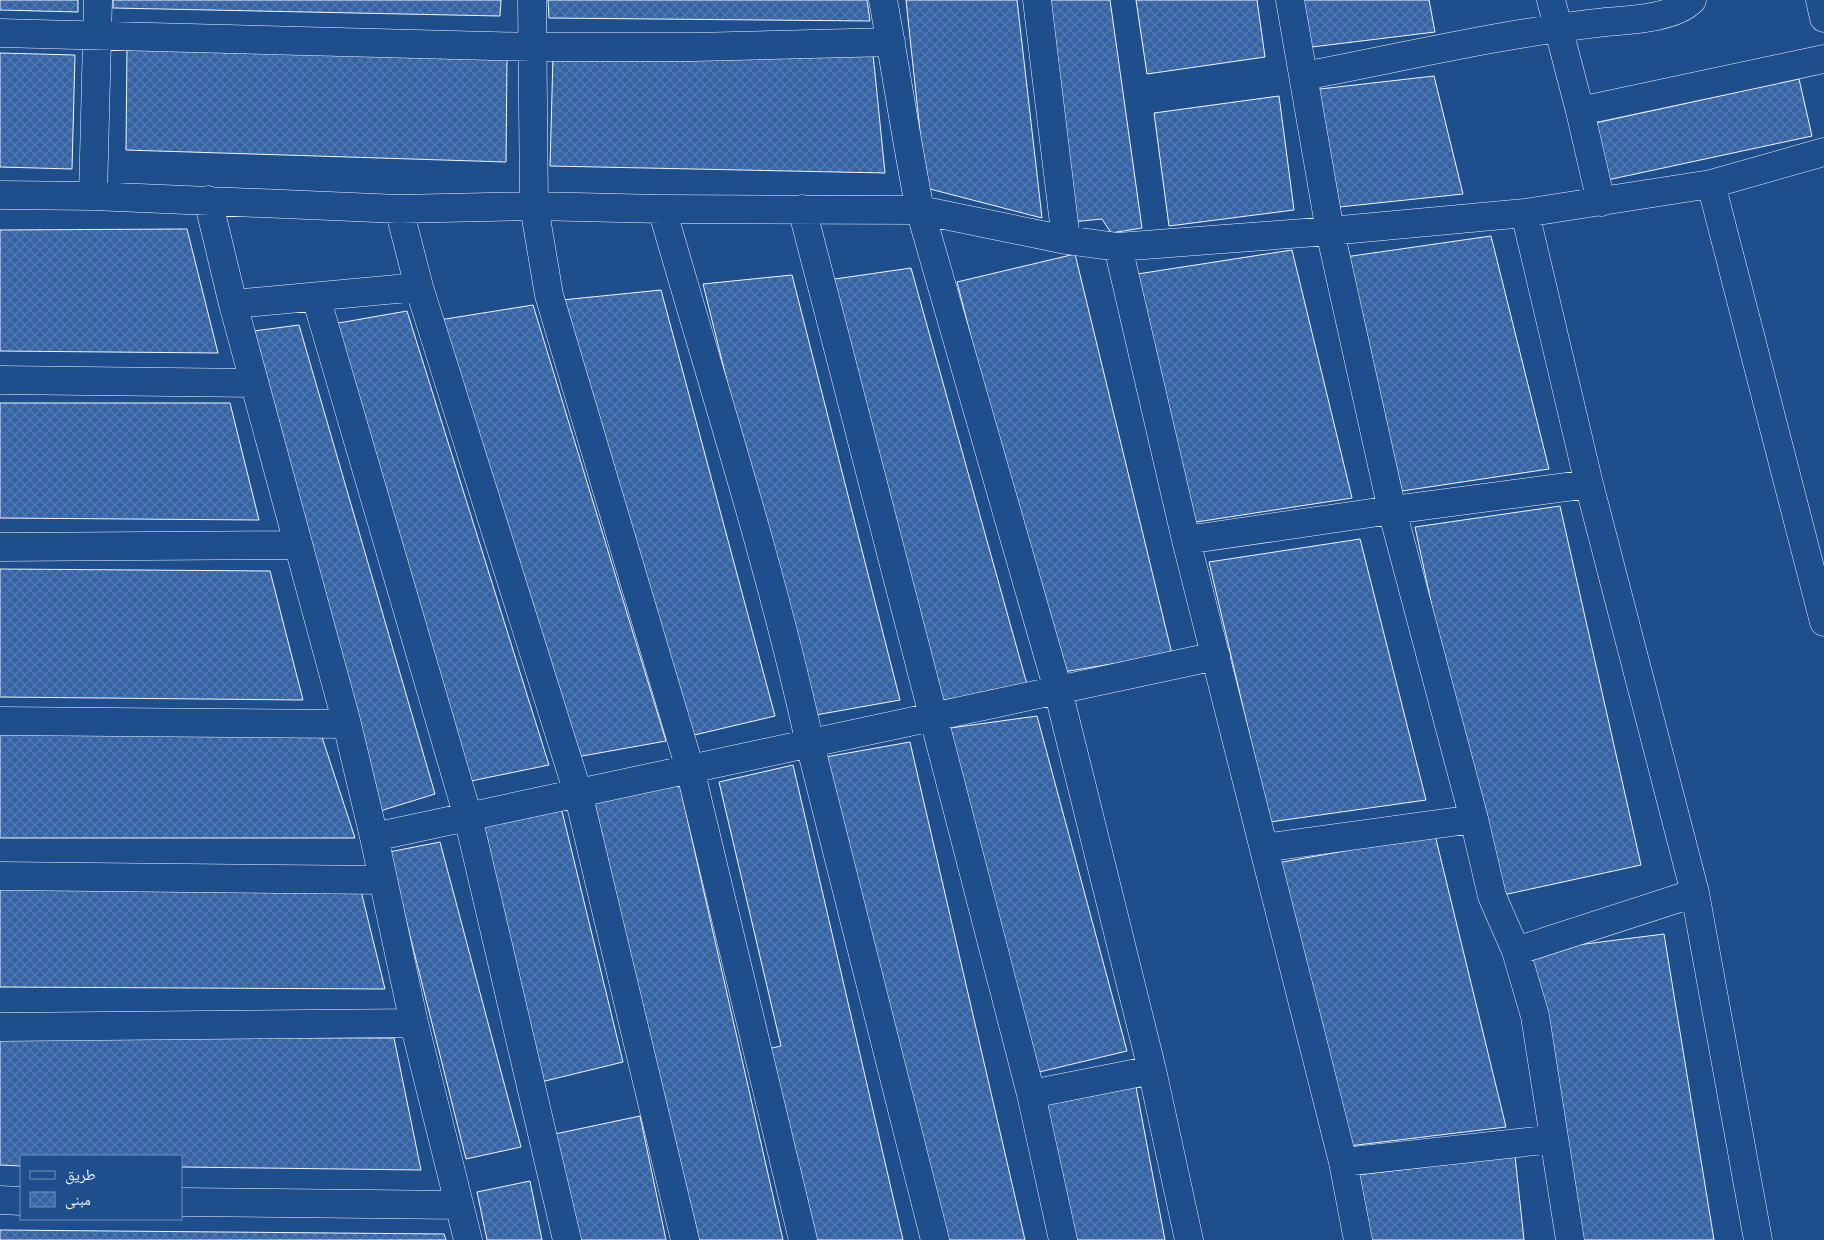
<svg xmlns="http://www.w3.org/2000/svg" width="1824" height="1240" viewBox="0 0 1824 1240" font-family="'Titillium Web','Noto Naskh Arabic',sans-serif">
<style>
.building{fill:url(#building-cross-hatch);stroke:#f2f6ff}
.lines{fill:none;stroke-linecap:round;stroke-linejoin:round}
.minor-casing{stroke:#f2f6ff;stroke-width:29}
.minor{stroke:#1f4e8c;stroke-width:28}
</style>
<defs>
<pattern id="building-cross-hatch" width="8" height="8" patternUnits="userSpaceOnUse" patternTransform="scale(1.25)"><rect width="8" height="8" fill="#3563a3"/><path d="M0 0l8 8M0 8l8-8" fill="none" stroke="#537ab1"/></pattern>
</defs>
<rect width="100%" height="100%" fill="#1f4e8c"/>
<path class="building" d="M0,0H78V12L0,10Z
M113,0H501L500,16L113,8Z
M548,0H867L870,21L549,18Z
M906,0H1017L1042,218L926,188Z
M1042,0H1110L1142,228L1111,233L1102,219L1071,222Z
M1136,0H1257L1265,57L1147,74Z
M1293,0H1429L1435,32L1304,48Z
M127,44L507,59L506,162L126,150Z
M0,53L75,55L72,169L0,167Z
M873,54L885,173L550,166L553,56Z
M1434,76L1463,194L1330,208L1311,90Z
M1799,79L1812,136L1598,182L1586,125Z
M1279,96L1294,210L1169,226L1154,113Z
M187,229L218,353L0,351V230Z
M1491,236L1549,469L1402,491L1345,257Z
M1292,250L1352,498L1190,523L1131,275Z
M1075,254L1172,654L1057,673L957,282Z
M911,268L1028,688L936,701L828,280Z
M792,275L900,700L810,716L703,284Z
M661,290L775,716L690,736L562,300Z
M533,305L666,741L571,758L433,321Z
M407,311L549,765L466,782L327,325Z
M299,325L435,794L380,811L246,332Z
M0,403H230L259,520L0,518Z
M1560,506L1641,865L1494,897L1415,527Z
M1360,539L1426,800L1270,822L1209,562Z
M0,569L270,571L303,700L0,697Z
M1037,716L1127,1051L1035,1073L943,729Z
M0,731H320L355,838H0Z
M910,742L1025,1240H939L820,758Z
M793,765L903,1240H808L763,1050L781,1046L719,782Z
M678,778L783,1240H688L589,798Z
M561,807L623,1062L541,1082L478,827Z
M1435,835L1506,1127L1349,1146L1277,863Z
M440,842L521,1147L466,1159L389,852Z
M0,880L360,887L385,989L0,987Z
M1664,934L1714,1240H1576L1530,951Z
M0,1037L394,1038L421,1170L181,1167V1156H21V1166L0,1165Z
M1136,1087L1165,1240H1071L1043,1101Z
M640,1116L666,1240H578L555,1134Z
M1515,1156L1524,1240H1364L1357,1175Z
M530,1181L542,1240H487L477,1192Z
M0,1230L444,1234L446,1240H0Z"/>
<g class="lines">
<defs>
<path id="minor" d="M532,0L534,206L549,295L690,769L803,1240
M883,0C896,70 906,140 920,210L1058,690L1152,1070L1189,1240
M1037,0L1066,240
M1290,0L1330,231L1392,510L1474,819L1492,896L1516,951L1535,1016L1570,1240
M1551,0L1580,111L1601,202
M1820,0L1824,18
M0,33L532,47H694L891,42
M1304,76C1404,57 1504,33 1606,22C1630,20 1675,18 1692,0
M1580,111L1824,59
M1711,184L1824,622
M0,195L93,196L399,209L534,206L662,209L920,210L1066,240L1118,247L1330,231L1525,213L1711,184L1824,152
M93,196L98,0
M208,200L233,304L347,724L374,837L414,1023L468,1240
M399,209L419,287L578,793L685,1240
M662,209C713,387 770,563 810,744L935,1240
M802,209L1031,1094L1063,1240
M1525,213L1589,484L1695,893L1758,1240
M1118,247L1186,540L1343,1162L1358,1240
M316,297L468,817L567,1240
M233,304L419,287
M0,380L254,383
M1186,540L1392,510L1589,484
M0,547L298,545
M0,721L347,724
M374,837L1216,656
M1264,848L1474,819
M0,876L383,880
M1516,951L1695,893
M0,1027L414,1023
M1031,1094L1152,1070
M1343,1162L1554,1139
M0,1200L21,1201
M181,1202L459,1205"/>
</defs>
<use href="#minor" class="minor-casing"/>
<use href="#minor" class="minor"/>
</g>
<rect x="20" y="1155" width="162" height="65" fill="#1f4e8c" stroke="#7391ba"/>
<rect x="30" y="1171" width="25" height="8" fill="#1f4e8c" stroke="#7391ba"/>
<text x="65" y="1180" font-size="15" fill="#f2f6ff">طريق</text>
<rect x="30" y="1192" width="25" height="15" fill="url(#building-cross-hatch)" stroke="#7391ba"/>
<text x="65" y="1205" font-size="15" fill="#f2f6ff">مبنى</text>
</svg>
